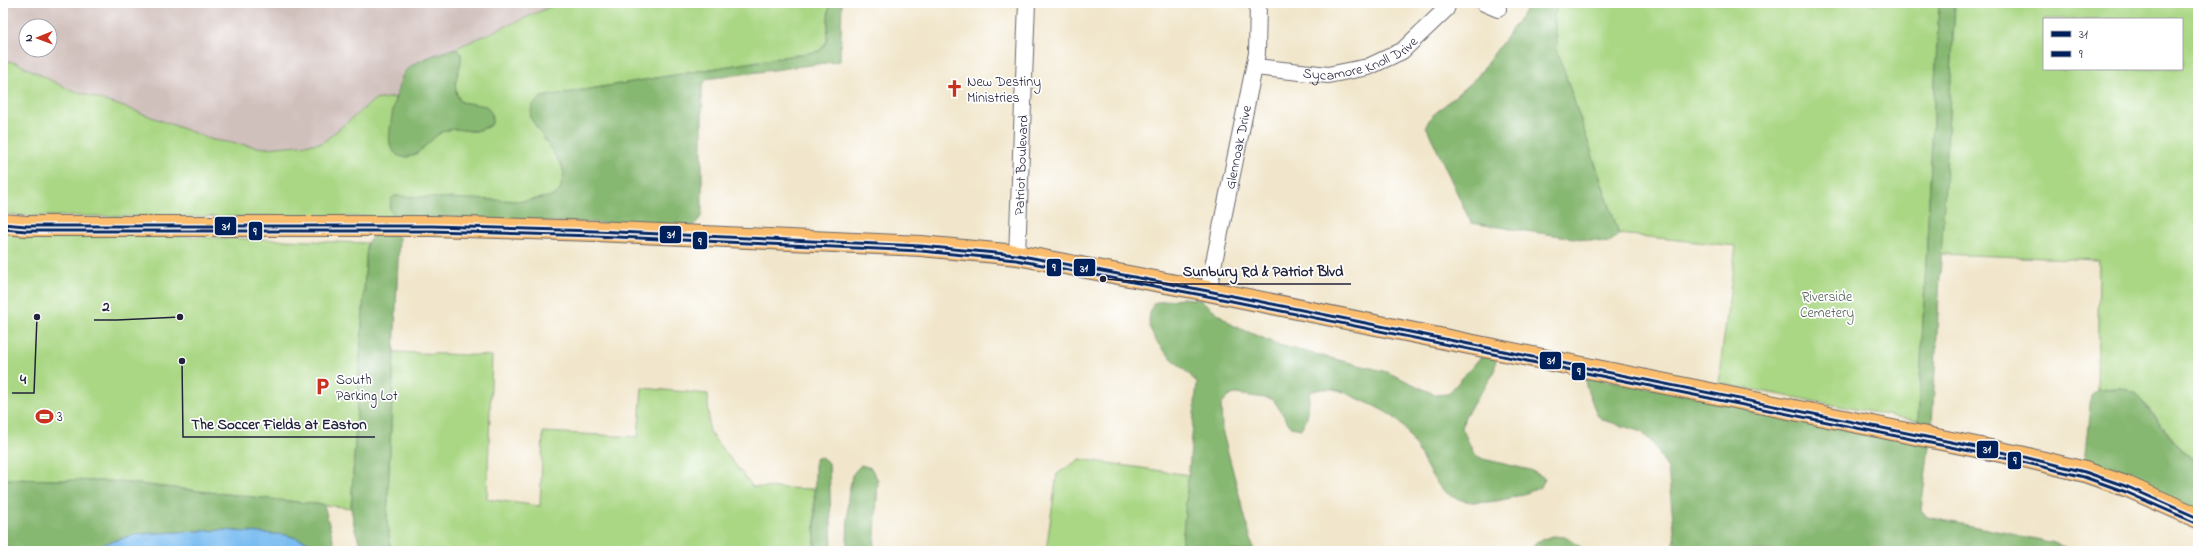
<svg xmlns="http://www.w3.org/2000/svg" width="2201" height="554" viewBox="0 0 2201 554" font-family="'Indie Flower',sans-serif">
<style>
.industrial{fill:#d0c0bc;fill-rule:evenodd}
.green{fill:#aad784;stroke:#667c60;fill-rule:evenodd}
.forest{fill:#87b872;stroke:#546d56}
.water{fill:#7cbdf1;stroke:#4f7096}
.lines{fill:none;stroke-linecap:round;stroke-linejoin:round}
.minor-casing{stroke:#6a676d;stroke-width:18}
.major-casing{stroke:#6a676d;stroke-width:22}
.minor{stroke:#fff;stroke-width:16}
.major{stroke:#fbbe6e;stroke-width:20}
.bus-1-casing{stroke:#fff;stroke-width:6}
.bus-2-casing{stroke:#fff;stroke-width:6}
.bus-1{stroke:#00205b;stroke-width:3}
.bus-2{stroke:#00205b;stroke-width:3}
.labels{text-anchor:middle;stroke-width:3.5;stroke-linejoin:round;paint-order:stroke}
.street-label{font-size:14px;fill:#22223b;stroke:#fff}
.poi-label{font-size:14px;fill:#22223b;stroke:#fff;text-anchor:start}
.park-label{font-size:14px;fill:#526155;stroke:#fff}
.leader{fill:none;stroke:#22223b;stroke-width:1.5}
.callout-dot{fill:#22223b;stroke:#fff;stroke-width:1.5}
.callout-label{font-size:15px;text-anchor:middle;font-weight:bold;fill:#22223b;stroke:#fff;stroke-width:3.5;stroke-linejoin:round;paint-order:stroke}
.line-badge{stroke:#fff;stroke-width:1.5}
.badge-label{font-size:11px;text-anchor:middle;font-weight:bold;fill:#fff}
</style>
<rect width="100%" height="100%" fill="#fff"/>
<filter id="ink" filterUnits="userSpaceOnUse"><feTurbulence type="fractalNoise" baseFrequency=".025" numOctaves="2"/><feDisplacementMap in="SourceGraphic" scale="8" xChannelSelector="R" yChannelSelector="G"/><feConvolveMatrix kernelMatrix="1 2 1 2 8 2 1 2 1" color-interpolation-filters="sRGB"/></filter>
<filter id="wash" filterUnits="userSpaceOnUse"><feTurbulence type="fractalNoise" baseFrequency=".012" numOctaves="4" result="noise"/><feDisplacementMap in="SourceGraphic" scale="16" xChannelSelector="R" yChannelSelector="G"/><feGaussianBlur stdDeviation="0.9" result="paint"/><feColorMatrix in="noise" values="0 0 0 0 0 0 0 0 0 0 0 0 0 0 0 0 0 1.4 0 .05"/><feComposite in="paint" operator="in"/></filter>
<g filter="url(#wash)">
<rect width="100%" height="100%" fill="#f1e6cb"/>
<path class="industrial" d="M3,3H559L456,48L422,59L404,71L395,97L373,100L322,143L265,148L213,140L133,110L66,88L17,63L3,60ZM26,26H50V50H26Z"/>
<path class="green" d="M559,3H829L827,41L820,51L541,97L530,117L562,166L564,175L560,190L554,196L525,201L391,200L390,209L395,217L27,216L3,214V60L17,63L66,88L133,110L213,140L265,148L322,143L374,100L395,97L394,112L403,157C424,154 429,135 447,130C466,125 469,139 492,124L486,107L461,102C448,82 462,75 461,54L456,48Z
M1558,3H1939L1918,421L1718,383L1736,246L1619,234L1558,53L1554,17Z
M1955,3H2198V462C2171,447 2146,393 2122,388C2114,387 2105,390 2097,390L2099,260L1941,254ZM2044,19H2182V69H2044Z
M3,230L367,243L351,508L111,481L3,479Z
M394,352L492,356L487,499L540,506L543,432L638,437L642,388L708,394L709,432L753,487L814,489L815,551H398L390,545L387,520Z
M1080,459L1189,475L1182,544L1178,551H1046L1057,474Z"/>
<path class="forest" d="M829,3H842L840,61L706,79L702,88V216L693,226L395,217L390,209L391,199L394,196L525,201L554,196L560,190L564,175L562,166L530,117L532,106L541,97L820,51L827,41Z
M1531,3H1558L1554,17L1558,53L1619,234L1609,243L1471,223L1426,126L1431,117L1477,77Z
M1939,3H1955L1932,424L1918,421Z
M456,48L461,54C462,74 448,83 461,102L486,106L492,114V124C471,137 468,127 448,130C431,133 421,160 402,157C396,156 391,149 390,144C387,133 398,78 406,70C420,58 438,54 456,48Z
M377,232H390L399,237L387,520L390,545L399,551H363L355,530L351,508L367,243Z
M1182,298L1201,300L1234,326L1282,346L1387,372L1436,395L1448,394L1481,357L1491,356L1496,359L1494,373L1465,416L1462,428L1474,454L1483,459L1530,470L1545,478L1541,487C1514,499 1469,513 1443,490C1427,475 1416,440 1400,423C1390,412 1372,405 1359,399C1339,390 1332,385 1310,392L1307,417L1301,429L1291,427L1273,399L1235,394L1229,396L1221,404L1222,430L1254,551H1178L1182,544L1197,383C1178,359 1135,339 1154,303Z
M1590,377L1930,439L1921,510L1927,517L2051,542L2075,551L2000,549L1989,551H1670L1675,540L1668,469L1654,445L1642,432L1603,420L1597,415L1586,386V379Z
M2121,388L2135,393L2175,443L2190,458L2198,462V511L2119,474L2086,461L2085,454L2091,396L2097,390Z
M821,457L829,463L832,551H815V459Z
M861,465L871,468L878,480L874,551H847L848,498L852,475Z
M3,479L111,481L324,505L336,551L286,535L222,530L136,534L95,547L18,551L3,546Z
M1552,536L1567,537L1586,551H1531L1536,542Z"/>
<path class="water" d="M222,530L286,535L337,551H3V546L18,551L95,547L136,534Z"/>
</g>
<g filter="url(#ink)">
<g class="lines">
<defs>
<g id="minor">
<path d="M1484,3L1498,9"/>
<path id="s1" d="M1255,67L1328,75L1368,67L1402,51L1446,9L1448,3"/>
<path id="s2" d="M1017,255L1027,3"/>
<path id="s3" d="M1208,291L1257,53L1258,3"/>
</g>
<path id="major" d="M3,224L26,226H432L595,231L921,246L1017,255L1208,291L2020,456L2085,472L2128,487L2198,518"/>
</defs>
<use href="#minor" class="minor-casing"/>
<use href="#major" class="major-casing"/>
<use href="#minor" class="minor"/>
<use href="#major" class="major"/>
<defs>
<path id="bus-1" d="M3,224L26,226H432L595,231L921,246L1017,255L1208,291L2020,456L2085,472L2128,487L2198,518"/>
<path id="bus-2" d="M3,229L26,231H432L595,236L921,251L1016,260L1207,296L2019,461L2084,477L2126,492L2196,523"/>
</defs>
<use href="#bus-1" class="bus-1-casing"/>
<use href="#bus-2" class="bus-2-casing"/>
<use href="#bus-1" class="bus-1"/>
<use href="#bus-2" class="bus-2"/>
</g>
</g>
<defs>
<symbol id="church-bare" viewBox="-9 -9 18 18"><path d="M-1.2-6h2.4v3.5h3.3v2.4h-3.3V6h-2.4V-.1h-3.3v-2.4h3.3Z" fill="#c8321e" stroke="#fff" stroke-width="2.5" paint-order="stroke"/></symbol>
<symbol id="parking-bare" viewBox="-9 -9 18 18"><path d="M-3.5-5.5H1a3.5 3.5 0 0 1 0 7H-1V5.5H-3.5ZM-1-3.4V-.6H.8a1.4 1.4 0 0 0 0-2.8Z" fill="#c8321e" stroke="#fff" stroke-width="2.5" paint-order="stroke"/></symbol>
<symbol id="stadium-bare" viewBox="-9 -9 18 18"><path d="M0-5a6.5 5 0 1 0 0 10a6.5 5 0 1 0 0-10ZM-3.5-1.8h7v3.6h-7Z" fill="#c8321e" stroke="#fff" stroke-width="2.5" paint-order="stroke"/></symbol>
</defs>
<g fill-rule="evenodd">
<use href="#church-bare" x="942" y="76" width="25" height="25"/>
<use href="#parking-bare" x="310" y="374" width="25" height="25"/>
<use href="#stadium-bare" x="32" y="404" width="25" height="25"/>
</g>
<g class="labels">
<g class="street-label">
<text dy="5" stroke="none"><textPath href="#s1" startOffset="109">Sycamore Knoll Drive</textPath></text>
<text dy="5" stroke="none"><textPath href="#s3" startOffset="147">Glennoak Drive</textPath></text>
<text dy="5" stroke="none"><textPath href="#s2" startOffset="90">Patriot Boulevard</textPath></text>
</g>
<g class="poi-label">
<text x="967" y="86">New Destiny<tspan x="967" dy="16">Ministries</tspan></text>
<text x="336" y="384">South<tspan x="336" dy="16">Parking Lot</tspan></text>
<text x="57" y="421">3</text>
</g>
<g class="park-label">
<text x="1827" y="301">Riverside<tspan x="1827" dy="16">Cemetery</tspan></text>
</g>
</g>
<path class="leader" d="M1103 279L1174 284H1351M180 317L117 320H94M37 317L34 393H12M182 361L183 437H375"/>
<g class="callout-dot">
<circle cx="1103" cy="279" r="4"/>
<circle cx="180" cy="317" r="4"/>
<circle cx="37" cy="317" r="4"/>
<circle cx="182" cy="361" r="4"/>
</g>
<g class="callout-label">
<text x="1263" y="276">Sunbury Rd &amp; Patriot Blvd</text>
<text x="106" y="311">2</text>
<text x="23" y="384">4</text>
<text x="279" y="429">The Soccer Fields at Easton</text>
</g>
<g class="line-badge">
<rect x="214" y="216" width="23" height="20" rx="4" fill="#00205b"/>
<rect x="248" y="221" width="15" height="20" rx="4" fill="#00205b"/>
<rect x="659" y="225" width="23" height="19" rx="4" fill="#00205b"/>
<rect x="692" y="231" width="16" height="19" rx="4" fill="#00205b"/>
<rect x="1046" y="258" width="16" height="19" rx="4" fill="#00205b"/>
<rect x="1073" y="258" width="23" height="19" rx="4" fill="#00205b"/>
<rect x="1539" y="351" width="23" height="19" rx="4" fill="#00205b"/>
<rect x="1571" y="362" width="15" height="19" rx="4" fill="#00205b"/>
<rect x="1976" y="440" width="23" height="19" rx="4" fill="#00205b"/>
<rect x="2007" y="451" width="15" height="19" rx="4" fill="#00205b"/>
</g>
<g class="badge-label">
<text x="226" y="230">31</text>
<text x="255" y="235">9</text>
<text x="671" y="238">31</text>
<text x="700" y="245">9</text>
<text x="1054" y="271">9</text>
<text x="1084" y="272">31</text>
<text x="1551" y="364">31</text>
<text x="1579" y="375">9</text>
<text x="1987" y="453">31</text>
<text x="2015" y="464">9</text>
</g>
<rect width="2201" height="554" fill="none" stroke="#fff" stroke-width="16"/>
<rect x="2043" y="18" width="140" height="52" fill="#ffffff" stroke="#a7a7b1"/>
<rect x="2051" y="31" width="20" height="6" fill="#00205b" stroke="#a7a7b1"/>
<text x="2079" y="38" font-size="12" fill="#22223b">31</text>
<rect x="2051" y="51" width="20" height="6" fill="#00205b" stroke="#a7a7b1"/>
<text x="2079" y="58" font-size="12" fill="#22223b">9</text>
<g transform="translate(38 38) rotate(269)"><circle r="19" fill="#ffffff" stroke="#a7a7b1"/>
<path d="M0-3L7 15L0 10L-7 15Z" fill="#c8321e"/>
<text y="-6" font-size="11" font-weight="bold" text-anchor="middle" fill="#22223b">N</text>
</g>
</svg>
